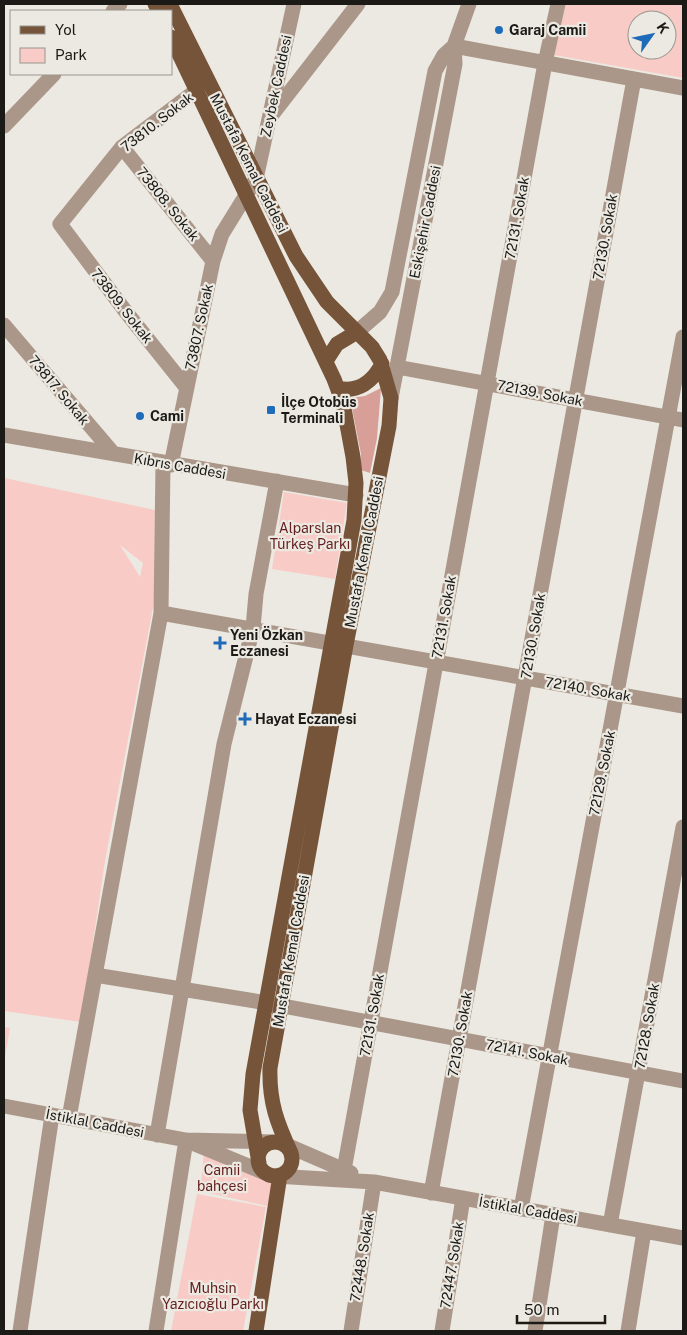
<svg xmlns="http://www.w3.org/2000/svg" width="687" height="1335" viewBox="0 0 687 1335" font-family="'Public Sans',sans-serif">
<style>
.green{fill:#f9cbc6;fill-rule:evenodd}
.forest{fill:#d89e98}
.lines{fill:none;stroke-linecap:round;stroke-linejoin:round}
.minor{stroke:#ab9789;stroke-width:15}
.major{stroke:#76543a;stroke-width:15}
.poi-dot{fill:#1e6bba;stroke:#ebe9e1;stroke-width:2}
.labels{text-anchor:middle;stroke-width:4.5;stroke-linejoin:round;paint-order:stroke}
.poi-label{font-size:14px;font-weight:bold;fill:#1b1a17;stroke:#ebe9e1;text-anchor:start}
.street-label{font-size:14px;fill:#1b1a17;stroke:#ebe9e1}
.park-label{font-size:14px;fill:#651f1e;stroke:#ebe9e1}
</style>
<rect width="100%" height="100%" fill="#ebe9e1"/>
<path class="green" d="M565,4H683V78L554,55ZM637,20H667V50H637Z
M4,478L155,510L154,602L105,861L81,1022L4,1011ZM120,545L143,563L140,577Z
M284,492L347,503L335,579L272,569Z
M4,1027L10,1028L4,1063Z
M204,1153L274,1177L267,1206L200,1191Z
M197,1194L266,1207L243,1331H171Z"/>
<path class="forest" d="M381,388L377,438L370,473L361,470V454L350,398L365,396Z"/>
<g class="lines">
<path class="minor" d="M113,11L120,4
M454,46L683,88
M271,116L358,4
M4,126L54,74
M122,147L213,261
M4,325L114,454
M357,332L380,312L392,292L435,71L444,55L454,46
M397,367L683,420
M186,387L126,312L60,224L122,147L197,90
M391,398L455,64L454,46L469,4
M4,435L356,495
M171,465L213,261L222,234L256,179L294,4
M161,613L683,706
M95,975L267,1003L683,1081
M4,1106L186,1140L273,1142
M69,1118L161,613L163,464
M157,1135L224,744L253,628L256,594L277,481
M195,1144L270,1175
M284,1144L351,1173
M344,1170L545,63L558,4
M275,1176L374,1182L683,1238
M431,1193L634,79
M521,1209L683,337
M610,1225L683,827
M20,1331L52,1115
M156,1331L186,1140
M351,1331L374,1182
M442,1331L463,1198
M535,1331L553,1215
M628,1331L644,1231"/>
<path class="major" d="M155,4L159,11
M170,4L296,256L327,302L372,347L380,360L391,398L389,426L346,645L270,1068C269,1102 277,1123 291,1153
M171,37L334,379L343,403L353,457L356,483L354,520L253,1074L250,1110L259,1163
M326,361L337,344L357,332
M338,388C358,393 373,381 382,364
M258 1159a17 17 0 1 1 34 0a17 17 0 1 1-34 0Z
M256,1331L280,1175"/>
</g>
<g class="poi-dot">
<circle cx="499" cy="30" r="5"/>
<rect x="266" y="405" width="10" height="10" rx="2.5"/>
<circle cx="140" cy="416" r="5"/>
<path d="M217.5 635.5h5v5h5v5h-5v5h-5v-5h-5v-5h5z"/>
<path d="M242.5 711.5h5v5h5v5h-5v5h-5v-5h-5v-5h5z"/>
</g>
<g class="labels">
<g class="poi-label">
<text x="509" y="35">Garaj Camii</text>
<text x="281" y="407">İlçe Otobüs<tspan x="281" dy="16">Terminali</tspan></text>
<text x="150" y="421">Cami</text>
<text x="230" y="640">Yeni Özkan<tspan x="230" dy="16">Eczanesi</tspan></text>
<text x="255" y="724">Hayat Eczanesi</text>
</g>
<g class="street-label">
<text transform="translate(276 86) rotate(-78)" y="5">Zeybek Caddesi</text>
<text transform="translate(157 122) rotate(-38)" y="5">73810. Sokak</text>
<text transform="translate(249 163) rotate(63)" y="5">Mustafa Kemal Caddesi</text>
<text transform="translate(168 204) rotate(51)" y="5">73808. Sokak</text>
<text transform="translate(517 218) rotate(-80)" y="5">72131. Sokak</text>
<text transform="translate(425 222) rotate(-79)" y="5">Eskişehir Caddesi</text>
<text transform="translate(605 237) rotate(-80)" y="5">72130. Sokak</text>
<text transform="translate(122 306) rotate(52)" y="5">73809. Sokak</text>
<text transform="translate(199 327) rotate(-78)" y="5">73807. Sokak</text>
<text transform="translate(59 390) rotate(50)" y="5">73817. Sokak</text>
<text transform="translate(540 393) rotate(11)" y="5">72139. Sokak</text>
<text transform="translate(180 466) rotate(10)" y="5">Kıbrıs Caddesi</text>
<text transform="translate(364 552) rotate(-79)" y="5">Mustafa Kemal Caddesi</text>
<text transform="translate(444 617) rotate(-80)" y="5">72131. Sokak</text>
<text transform="translate(533 636) rotate(-80)" y="5">72130. Sokak</text>
<text transform="translate(588 689) rotate(10)" y="5">72140. Sokak</text>
<text transform="translate(602 773) rotate(-79)" y="5">72129. Sokak</text>
<text transform="translate(291 951) rotate(-80)" y="5">Mustafa Kemal Caddesi</text>
<text transform="translate(372 1015) rotate(-80)" y="5">72131. Sokak</text>
<text transform="translate(647 1026) rotate(-80)" y="5">72128. Sokak</text>
<text transform="translate(460 1034) rotate(-80)" y="5">72130. Sokak</text>
<text transform="translate(527 1052) rotate(11)" y="5">72141. Sokak</text>
<text transform="translate(95 1123) rotate(11)" y="5">İstiklal Caddesi</text>
<text transform="translate(528 1210) rotate(10)" y="5">İstiklal Caddesi</text>
<text transform="translate(362 1257) rotate(-81)" y="5">72448. Sokak</text>
<text transform="translate(452 1265) rotate(-81)" y="5">72447. Sokak</text>
</g>
<g class="park-label">
<text x="310" y="533">Alparslan<tspan x="310" dy="16">Türkeş Parkı</tspan></text>
<text x="222" y="1175">Camii<tspan x="222" dy="16">bahçesi</tspan></text>
<text x="213" y="1293">Muhsin<tspan x="213" dy="16">Yazıcıoğlu Parkı</tspan></text>
</g>
</g>
<rect width="687" height="1335" fill="none" stroke="#1b1a17" stroke-width="10"/>
<rect x="10" y="10" width="162" height="65" fill="#ebe9e1" stroke="#989690"/>
<rect x="20" y="26" width="25" height="8" fill="#76543a" stroke="#989690"/>
<text x="55" y="35" font-size="15" fill="#1b1a17">Yol</text>
<rect x="20" y="48" width="25" height="15" fill="#f9cbc6" stroke="#989690"/>
<text x="55" y="60" font-size="15" fill="#1b1a17">Park</text>
<g transform="translate(652 35) rotate(57)"><circle r="24" fill="#ebe9e1" stroke="#989690"/>
<path d="M0-4L9 19L0 12L-9 19Z" fill="#1e6bba"/>
<text y="-8" font-size="14" font-weight="bold" text-anchor="middle" fill="#1b1a17">K</text>
</g>
<path d="M517 1315v8h88v-8" fill="none" stroke="#1b1a17" stroke-width="2.5"/>
<text x="524" y="1315" font-size="15" fill="#1b1a17" stroke="#ebe9e1" stroke-width="4" paint-order="stroke">50 m</text>
</svg>
